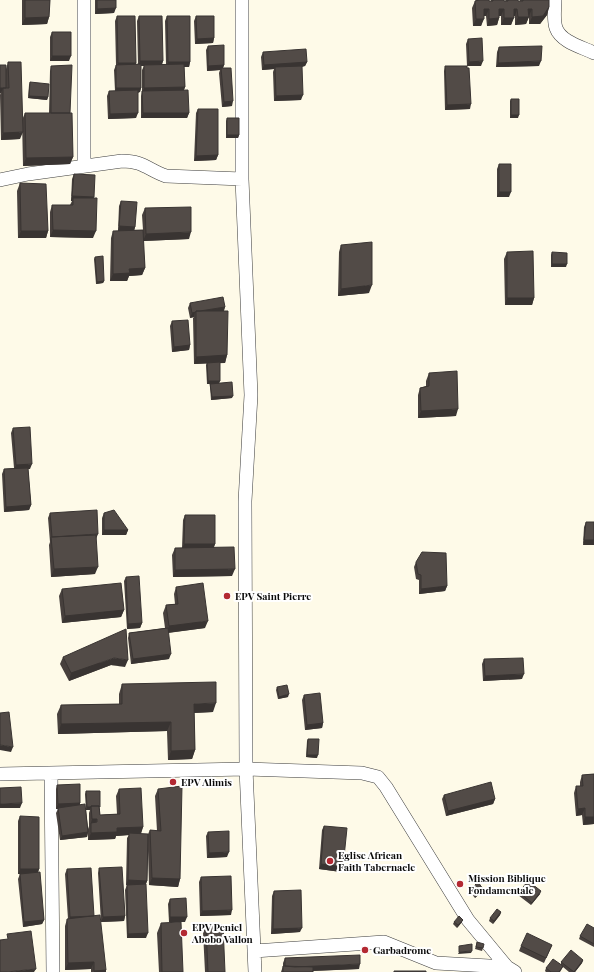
<svg xmlns="http://www.w3.org/2000/svg" width="594" height="972" viewBox="0 0 594 972" font-family="'Playfair Display',serif">
<style>
.lines{fill:none;stroke-linecap:round;stroke-linejoin:round}
.street-casing{stroke:#3d3d3d;stroke-width:14}
.street{stroke:#fff;stroke-width:13}
.wall{fill:#47403d;fill-rule:evenodd}
.shaded-wall{fill:#393432}
.building{fill:#524b47;stroke:#393432}
.poi-dot{fill:#b32932;stroke:#fff;stroke-width:1.5}
.labels{text-anchor:middle;stroke-width:4;stroke-linejoin:round;paint-order:stroke}
.poi-label{font-size:10px;font-weight:bold;fill:#0a0a0a;stroke:#fff;text-anchor:start}
</style>
<rect width="100%" height="100%" fill="#fefae8"/>
<g class="lines">
<defs>
<path id="street" d="M242,0V179L251,395L245,501L246,769L255,972
M555,0C555,9 553,19 556,28C561,42 582,47 594,53
M84,166V0
M0,180L28,174L122,161C144,161 148,170 166,176L242,179
M51,773L53,972
M0,774L246,769L362,773L378,777L386,787L468,920L507,967
M254,951L384,942L436,963L507,967L515,972"/>
</defs>
<use href="#street" class="street-casing"/>
<use href="#street" class="street"/>
</g>
<path class="wall" d="M22,0H50L49,17L47,24L22,25Z
M95,0H116L114,13L95,14Z
M477,0H489V1H491V0H504V1H505L506,0H518V1H520V0H549V7L547,15L540,24H529V16L526,24L515,25V16H514L511,25H501V16H499V18L497,25L487,26L486,16H484L481,26H473L472,8L475,1Z
M117,16L136,63V64H138L137,21L139,16L163,61L162,65H166L165,21L167,16L190,62L189,67H184L185,87L184,90L189,113L187,118H141V96L142,91V70L144,66H141V88L140,92L138,93L136,118L108,119L107,96L109,91H115L114,70L116,65L115,21Z
M196,16L214,38L213,43L195,44L194,21Z
M52,32L69,61H50V37Z
M468,39L481,66H467L466,44Z
M208,46L224,65L223,68L232,106L222,107L219,73L220,70L207,71L206,50Z
M499,47L539,66L496,67L497,52Z
M263,52L307,62L305,66L302,67L301,100L274,101L273,72L274,69L262,70L261,57Z
M8,62L20,139L1,140L0,95L6,69Z
M51,66L70,113L73,157L70,164L23,166L22,120L25,113H49L50,71Z
M445,66L470,109L445,110L444,71Z
M30,82L48,97L47,100L28,98L29,85Z
M511,99L518,118H510V101Z
M198,109L218,155L216,160L194,161L196,113Z
M227,118L239,135L238,138H226V121Z
M499,164L509,197H497V169Z
M74,174L94,198L93,238L50,237V212L52,205H70L72,201H71L72,179Z
M20,183L48,231L46,238H18L17,191Z
M121,201L135,227L134,230H143L142,215L145,208L189,239L143,241L145,268L142,275L129,276L127,281H110L111,238L113,231H118L119,206Z
M341,245L369,293L338,296L339,252Z
M507,252L534,298L532,305H505L504,259Z
M552,252L566,267H551V255Z
M95,257L104,281L103,283L96,284L94,259Z
M190,303L225,307L224,311L227,355L225,363H220L219,383L232,398L211,400L210,386V384H207L206,365L207,363L194,364L193,318L194,317L190,318L188,308Z
M172,321L190,345L189,350L172,352L170,326Z
M429,373L456,416L418,418V395L420,388L426,386V381Z
M13,428L30,469H28L31,505L29,510L4,512L2,474L4,469L14,468L11,433Z
M50,513L96,539L95,574L51,577L49,545L50,542L48,518Z
M104,513L128,530L126,535H102V518Z
M185,515L215,544L214,547L232,576L173,577L172,555L175,548H182L183,520Z
M586,522H594L583,545L584,527Z
M416,562L447,586L445,591L419,594V580L416,579L414,567Z
M126,577L142,623L140,628L127,629L124,581Z
M176,587L205,628L168,633L169,659L131,664L128,638L129,633L165,628L163,613L166,605L175,604L174,594Z
M62,589L124,610L121,617L62,623L59,596Z
M63,657L125,667L111,665L69,681L60,664Z
M484,659L522,679L483,681L482,664Z
M122,684L213,712L194,713L195,750L192,759L168,760L167,731L58,734L57,714L61,705L119,704V694Z
M277,687L288,697L278,699L276,690Z
M304,695L323,723L322,728L305,730L302,700Z
M308,739L317,758L306,757L307,741Z
M594,774V824L583,825L582,815L576,816L574,793L576,786H580V782L582,775Z
M57,785L80,803V805L86,810L85,794L86,791L100,809V815L117,814L116,796L119,789L143,827L141,834H148L150,830L157,831L155,796L158,789L180,879L178,887L149,885L148,851L147,881L146,884V938H127L125,890L127,885H126L127,838L129,835L116,836L115,839L88,840V833L87,837L60,840L56,813L58,809H56V789ZM86,810H90L89,813V826L88,829Z
M444,795L495,799L493,804L446,816L442,799Z
M20,816L39,869L38,873L44,920L42,924L23,927L18,879L20,874H22H18V821Z
M324,826L343,867L341,872L319,869L322,830Z
M208,832L227,857L207,858L206,836Z
M99,868L125,916L124,921L101,922L98,873Z
M67,869L94,916L106,972H91V969L65,970V926L67,919H68L65,874Z
M201,877L231,915L200,916L199,882Z
M471,889H483L482,891L475,898L470,892Z
M274,891L300,932L271,934L272,896Z
M519,892L540,894L531,905L518,895Z
M170,899L185,922H169L168,904Z
M501,912L500,915L493,924L489,921L490,918Z
M454,922H462L457,928L453,924Z
M161,923L183,972H159L157,933Z
M206,925L225,972H205L203,932Z
M594,928V947L579,939L580,936Z
M477,942L483,948L482,951L475,949Z
M552,945L544,963L519,951L521,946Z
M285,958L359,969L313,971V972H281L283,966V963Z
M583,960L582,963L575,972H569L563,967L560,972H546L545,971L546,968L561,964V962Z"/>
<path class="shaded-wall" d="M549,7L547,15L540,24H529L532,17Z
M116,8L114,13L95,14L97,9Z
M484,9H489L486,16H481Z
M499,9H504L501,16H496Z
M514,9H517L515,16H511Z
M528,9H532L529,16L526,17Z
M49,17L47,24L22,25L25,18Z
M518,17H529L526,24L515,25Z
M499,18L497,25L487,26L489,19Z
M504,18H514L511,25H501Z
M476,19H484L481,26H473Z
M214,38L213,43L195,44L197,39Z
M52,56H71L69,61H50Z
M140,61H163L161,66H138Z
M483,61L481,66H467L469,62Z
M541,61L539,66L496,67L498,63Z
M168,62H190L189,67H166Z
M307,62L305,66L275,69V67L274,69L262,70L264,65Z
M118,63H136L135,68H116Z
M224,65L222,70L221,68L220,70L207,71L208,66Z
M185,87L183,92L142,93L144,88Z
M0,88H6H3L1,93H0Z
M116,88H141L140,92L115,93Z
M303,95L301,100L274,101L276,96Z
M29,96L48,97L47,100L28,98Z
M233,101L232,106L222,107L224,102Z
M471,104L470,109L445,110L447,105Z
M138,113L136,118L108,119L110,114Z
M143,113H189L187,118H141Z
M511,115H519L518,118H510Z
M23,132L20,139L1,140L3,133Z
M227,135H239L238,138H226Z
M218,155L216,160L194,161L196,156Z
M73,157L70,164L23,166L26,158Z
M499,192H511L509,197H497Z
M72,196L94,197L92,202L73,198L72,201H71Z
M119,226L135,227L134,232L118,231Z
M53,230L96,231L93,238L50,237Z
M21,231H48L46,238H18Z
M191,232L189,239L143,241L146,234Z
M552,264H567L566,267H551Z
M145,268L142,275L129,276L127,281H110L113,274L129,269Z
M104,281L103,283L96,284L97,282Z
M372,285L369,293L338,296L341,289Z
M507,298H534L532,305H505Z
M225,307L223,312H196Z
M195,312L194,317L190,318L192,313Z
M190,345L189,350L172,352L174,347Z
M227,355L225,363L194,364L196,357Z
M208,381H220L219,384H207Z
M233,396L232,398L211,400L212,397Z
M458,409L456,416L418,418L421,411Z
M32,464L30,469L14,470L16,465Z
M31,505L29,510L4,512L6,507Z
M104,530H128L126,535H102Z
M98,534L96,539L51,537L50,542L52,537Z
M584,540H594V545H583Z
M184,544H215L213,549H182Z
M98,567L95,574L51,577L54,569Z
M235,569L232,576L173,577L175,570Z
M447,586L445,591L419,594L421,589Z
M124,610L121,617L62,623L65,616Z
M208,621L205,628L166,633L169,626Z
M142,623L140,628L127,629L128,624Z
M171,654L169,659L131,664L133,659Z
M114,658L128,660L125,667L111,665L69,681L71,673Z
M524,674L522,679L483,681L485,676Z
M289,694L288,697L278,699L279,697Z
M216,703L213,712L191,713L194,704Z
M171,722L167,731L58,734L61,724Z
M323,723L322,728L305,730L307,725Z
M0,745L13,747L11,752L0,750Z
M195,750L192,759L168,760L171,751Z
M307,755H318L317,758L306,757Z
M495,799L493,804L446,816L448,811Z
M22,803L20,808H0V804Z
M80,803L79,808H58V809H56L58,804Z
M87,807H91L90,810H86Z
M585,808L582,815L576,816L578,809Z
M585,817H594V824L583,825Z
M92,819H97L94,826L91,823Z
M143,827L140,835L129,833V835L116,836L115,839L88,840L91,833L117,828Z
M88,832L87,837L60,840L62,836Z
M229,852L227,857L207,858L209,853Z
M321,864L343,867L341,872L319,869Z
M20,869H39L37,874H18Z
M152,878L180,879L178,887L149,885Z
M128,880L147,881L145,886L126,885Z
M483,889L482,891L475,898L476,895Z
M541,891L540,894L531,905L532,903Z
M232,910L231,915L200,916L202,911Z
M501,912L500,915L493,924L494,921Z
M94,916L68,922L70,917Z
M125,916L124,921L101,922L103,917Z
M170,917H187L185,922H169Z
M44,920L42,924L23,927L24,922Z
M463,920L462,922L457,928L458,925Z
M302,928L300,932L271,934L273,929Z
M148,933L146,938H127L128,934Z
M472,951L471,953L458,954L459,952Z
M583,960L582,963L575,972H574Z
M94,962L91,969L65,970L68,963Z
M360,964L359,969L283,972L285,967Z
M36,969L34,972H7Z
M106,970V972H94V971Z"/>
<path class="building" d="M25,0H50L49,17L25,18Z
M97,0H116V8L97,9Z
M479,0H489V1H493V0H504V1H508V0H518V1H523V0H549V7L543,16L532,17V9H528L529,17H518L517,9H514V18H504V9H499V18L489,19V9H484V19H476L475,1Z
M117,16H135L136,63H118Z
M139,16H162L163,61H140Z
M167,16H190V62H168Z
M196,16H214V38L197,39Z
M52,32H71V56H52Z
M482,38L483,61L469,62L468,39Z
M224,45V65L208,66V46Z
M542,46L541,61L498,63L499,47Z
M306,49L307,62L264,65L263,52Z
M8,62H21L23,132L3,133V88H9Z
M141,64V88H116V65Z
M184,64L185,87L144,88V65Z
M0,65H6V88H0Z
M72,65L70,113H51V66Z
M302,66L303,95L276,96L275,67Z
M445,66H467V68H469L471,104L447,105Z
M221,68H231L233,101L224,102Z
M30,82L49,84L48,97L29,96Z
M138,90V113L110,114L109,91Z
M188,90L189,113H143L142,91Z
M511,99H519V115H511Z
M198,109H218V155L196,156Z
M25,113H72L73,157L26,158Z
M227,118H239V135H227Z
M499,164H511V192H499Z
M74,174L95,175L94,197L72,196Z
M20,183L46,184L48,231H21Z
M73,198H97L96,231L53,230L52,205H73Z
M121,201L137,202L135,227L119,226Z
M191,207V232L146,234L145,208Z
M143,230L145,268L129,269L130,273L113,274V231Z
M372,242V285L341,289V245Z
M533,251L534,298H507V252Z
M552,252L567,253V264H552Z
M103,256L104,281L97,282L95,257Z
M223,297L225,307L200,311H196V312L192,313L190,303Z
M196,311H228L227,355L196,357Z
M188,320L190,345L174,347L172,321Z
M220,362V381H208L207,363Z
M457,371L458,409L421,411L420,388L429,386V373Z
M232,382L233,396L212,397L210,384Z
M30,427L32,464L16,465L13,428Z
M28,468L31,505L6,507L4,469Z
M97,510L98,534L52,537L50,513Z
M114,510L128,530H104V513Z
M185,515H215V544H184Z
M586,522H594V540H584Z
M96,535L98,567L54,569L51,537Z
M234,547L235,569L175,570V548Z
M422,552L446,553L447,586L421,589V575L418,574L416,562Z
M139,576L142,623L128,624L126,577Z
M121,583L124,610L65,616L62,589Z
M203,583L208,621L169,626L166,605L178,604L176,587Z
M168,628L171,654L133,659L129,633Z
M126,629L128,660L114,658L71,673L63,657Z
M523,658L524,674L485,676L484,659Z
M216,682V703L194,704L195,750L171,751V722L61,724V705L122,704V684Z
M287,685L289,694L279,697L277,687Z
M320,693L323,723L307,725L304,695Z
M9,712L13,747L0,745V713Z
M308,739H319L318,755H307Z
M594,774V817H585V808L578,809L576,786H583L582,775Z
M491,782L495,799L448,811L444,795Z
M80,784V803L58,804L57,785Z
M182,786L180,879L152,878L150,830L161,831L158,789Z
M21,787L22,803L0,804V788Z
M141,788L143,827L117,828V832L91,833V823L97,822V819H92L91,806H99L100,815L120,814L119,789Z
M86,791H100V807H99V806H91V807H87Z
M85,804L88,832L62,836L58,808Z
M20,816L39,817V869H20Z
M324,826L347,828L343,867L321,864Z
M229,831V852L209,853L208,832Z
M129,833L148,834L147,881L128,880Z
M122,867L125,916L103,917L99,868Z
M91,868L94,916L70,917L67,869Z
M40,872L44,920L24,922L20,874Z
M231,876L232,910L202,911L201,877Z
M528,881L541,891L532,903L519,892Z
M478,882L483,889L476,895L471,889Z
M146,884L148,933L128,934L127,885Z
M301,890L302,928L273,929L274,891Z
M186,898L187,917H170V899Z
M497,909L501,912L494,921L490,918Z
M100,915L106,970L94,971V962L68,963L67,919Z
M459,916L463,920L458,925L454,922Z
M181,922L183,972H162L161,923Z
M587,924L594,928V944L580,936Z
M206,925H223L225,972H208Z
M31,931L36,969L7,972H0V940L8,939L7,934Z
M527,933L552,945L546,958L521,946Z
M477,942L484,944L483,948L476,947Z
M472,944V951L459,952V946Z
M571,950L583,960L574,972L561,962Z
M360,955V964L295,967L285,966V958Z
M553,959L563,966L559,972H551L546,968Z
M283,966L313,967V972H283Z
M394,971H426V972H394Z"/>
<g class="poi-dot">
<circle cx="227" cy="596" r="4"/>
<circle cx="173" cy="782" r="4"/>
<circle cx="330" cy="861" r="4"/>
<circle cx="460" cy="884" r="4"/>
<circle cx="184" cy="933" r="4"/>
<circle cx="365" cy="950" r="4"/>
</g>
<g class="labels">
<g class="poi-label">
<text x="235" y="600">EPV Saint Pierre</text>
<text x="181" y="786">EPV Alimis</text>
<text x="338" y="859">Eglise African<tspan x="338" dy="12">Faith Tabernacle</tspan></text>
<text x="468" y="882">Mission Biblique<tspan x="468" dy="12">Fondamentale</tspan></text>
<text x="192" y="931">EPV Peniel<tspan x="192" dy="12">Abobo Vallon</tspan></text>
<text x="373" y="954">Garbadrome</text>
</g>
</g>
</svg>
